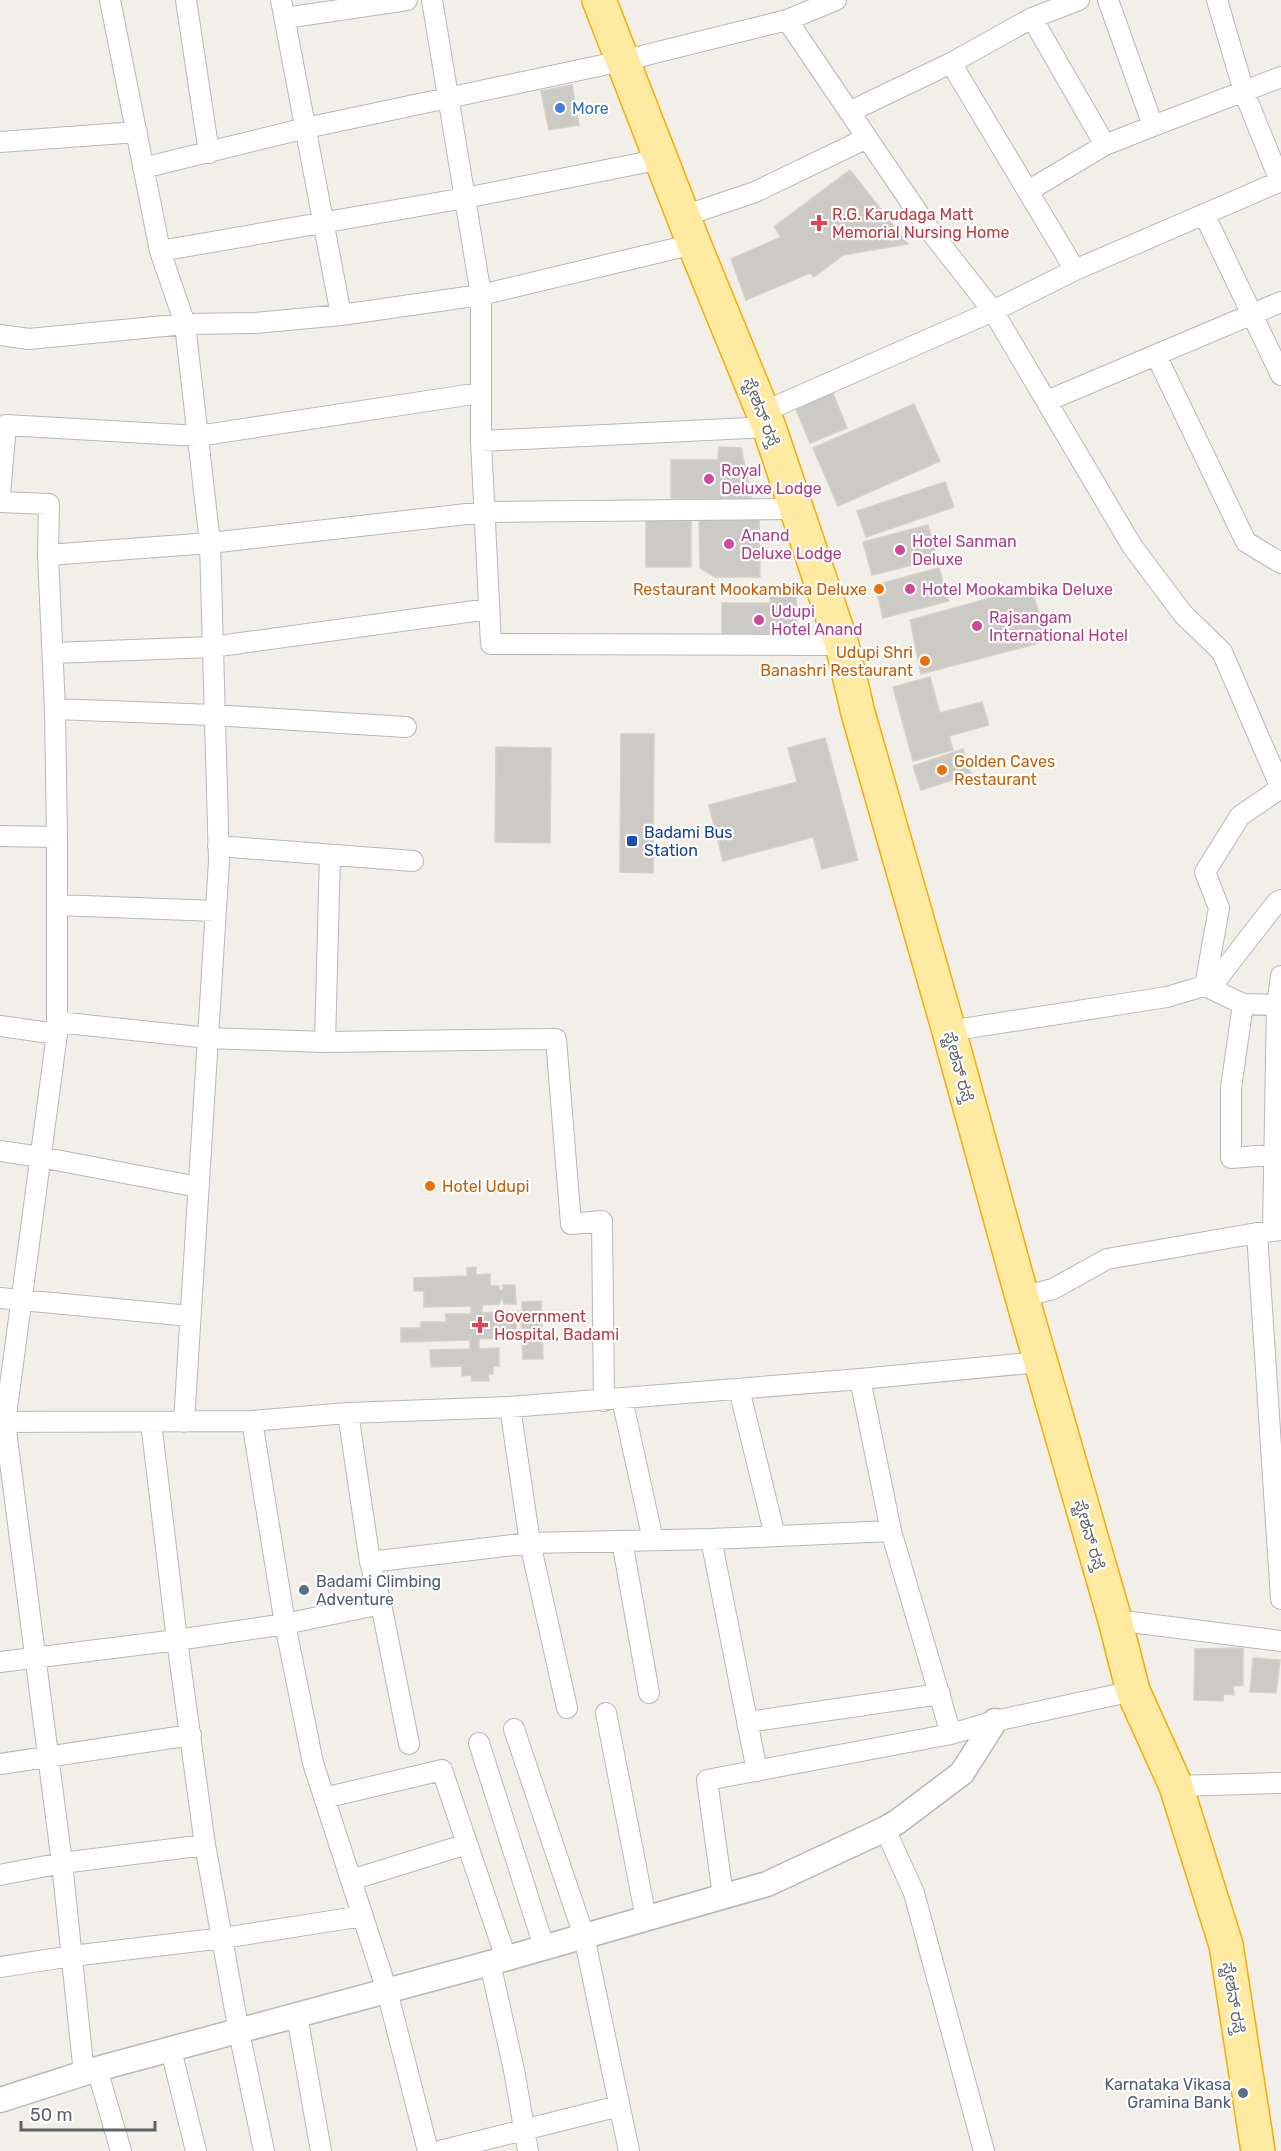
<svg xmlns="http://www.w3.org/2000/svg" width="1281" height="2151" viewBox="0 0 1281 2151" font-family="Rubik,'Noto Sans Kannada',sans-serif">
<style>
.building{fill:#cccac5;stroke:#d6d1c6;stroke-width:1.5}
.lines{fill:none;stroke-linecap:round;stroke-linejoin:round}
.minor-casing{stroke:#b5b8bc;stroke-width:22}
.tertiary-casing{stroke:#b5b8bc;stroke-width:27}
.trunk-casing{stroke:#f9ab00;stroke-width:36}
.minor{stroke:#fff;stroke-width:20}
.tertiary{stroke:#fff;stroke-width:24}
.trunk{stroke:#feeaa1;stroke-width:33}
.shop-dot{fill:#3f7fe0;stroke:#fff;stroke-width:2}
.health-dot{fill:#e0444e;stroke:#fff;stroke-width:2}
.hotel-dot{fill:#d1479c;stroke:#fff;stroke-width:2}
.food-dot{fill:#e8710a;stroke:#fff;stroke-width:2}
.transit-dot{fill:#1a4fb4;stroke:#fff;stroke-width:2}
.service-dot{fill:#5c6f8a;stroke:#fff;stroke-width:2}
.labels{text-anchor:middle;stroke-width:4.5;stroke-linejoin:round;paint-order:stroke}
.shop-label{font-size:16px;fill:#366cbe;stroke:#fff;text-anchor:start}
.health-label{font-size:16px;fill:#be3a42;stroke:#fff;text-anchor:start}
.street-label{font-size:16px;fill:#5f6368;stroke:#fff}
.hotel-label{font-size:16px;fill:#b23c85;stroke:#fff;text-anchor:start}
.food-label{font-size:16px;fill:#c56008;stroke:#fff;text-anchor:end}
.transit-label{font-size:16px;fill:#164399;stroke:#fff;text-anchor:start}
.service-label{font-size:16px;fill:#4e5e75;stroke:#fff;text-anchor:start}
</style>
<rect width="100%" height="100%" fill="#f1efe8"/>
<path class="building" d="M572,85L579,125L549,130L541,91Z
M850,170L908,244L843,255L814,277L810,273L746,300L731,259L781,237L774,227Z
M832,391L847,428L810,443L795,407Z
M914,404L940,461L838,506L813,448Z
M719,447L741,448L752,500L671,498V460H718Z
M945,482L954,507L866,537L857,511Z
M646,518H691V567H646Z
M699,520H759L760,577H715L700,568Z
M928,525L937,559L872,575L863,542Z
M939,568L949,601L883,618L875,585Z
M1031,587L1047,641L921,674L910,620Z
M770,589H796L797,636L722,637V603H770Z
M930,677L940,713L982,702L989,725L949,736L953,750L913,761L893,687Z
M621,734H654L653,873L620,872Z
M825,738L858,860L822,869L813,837L723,861L709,805L797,782L788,748Z
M496,747L551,748L550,843L495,842Z
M963,749L971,774L921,790L913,766Z
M476,1267V1275L490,1274V1286H499V1290H503V1285H515L516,1304H504L503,1300H500V1304L482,1305V1313L522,1311V1302L541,1301L543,1359H523L521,1318H516L517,1338L479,1339V1349L499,1348V1366H493V1374H488L489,1381H472L471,1375L462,1376V1366L431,1367L430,1350L470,1349V1340L401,1342V1328H421V1322H446V1314H471V1306L424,1307V1291H414V1278L467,1276V1268Z
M1243,1648V1685L1233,1686L1234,1695L1224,1694L1223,1701L1194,1700L1195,1649Z
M1253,1658L1280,1660L1276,1693L1250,1692Z"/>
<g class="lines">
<defs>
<path id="minor" d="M110,0L160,251L185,324L210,543L219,861L184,1422
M186,0L209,153
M281,0L341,315
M432,0L481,295V441
M1108,0L1153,126L1281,77
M1217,0L1244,92L1280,181
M285,18L407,0
M1032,18L1105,145
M787,20L931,232L993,311L1132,546L1183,614L1222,652L1281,788
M951,63L1075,270
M849,112L951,63L1032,18L1079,0
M0,142L137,132
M143,168L306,128L622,61L787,20L836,0
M1028,191L1105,145L1153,126
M1204,214L1281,375
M684,216L755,192L867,138
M160,251L465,198L662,159
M0,335L29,339L185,324L255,323L341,315L481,295L694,244
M1156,355L1246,542L1281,563
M1047,401L1281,302
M763,412L993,311L1075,270L1281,181
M769,427L481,441L491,644L842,645
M0,495L6,425L198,436L480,393
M0,502L49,504L48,555L55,709L57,837V1034L5,1423L62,1863L84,2074
M48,555L210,543L484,512L797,509
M53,653L212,647L489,609
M55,709L213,715L406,727
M0,836L57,837
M218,846L413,861
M57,905L216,911
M1243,1004L1231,1088V1158L1281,1154
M1277,1005L1281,976
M57,1022L208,1038L325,1042L330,855
M0,1026L57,1034
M949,1031L1167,997L1214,983L1277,902L1281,900
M325,1042L556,1039L571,1224L602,1221L604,1401
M0,1151L40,1157L198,1187
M1281,1230L1257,1233L1281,1599
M1273,1231L1277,1005L1243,1004L1205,986L1219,908L1205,872L1240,816L1281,788
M1022,1297L1053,1289L1107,1259L1257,1233
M0,1298L190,1316
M860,1379L891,1531L951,1734L995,1721L1133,1691
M739,1389L775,1536
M622,1399L653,1540
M510,1407L530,1543L567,1708
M348,1413L370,1562L381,1604L409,1744
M252,1421L285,1624L313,1763L387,1991L428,2151
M0,1422L252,1421L348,1413L510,1407L860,1379L1040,1362
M711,1539L757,1771
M622,1541L649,1693
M370,1562L530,1543L711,1539L891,1531
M1115,1620L1281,1641
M0,1662L177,1640L151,1422
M606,1713L646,1918
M747,1722L940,1694
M514,1729L584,1936L629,2151
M479,1743L544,1947
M0,1764L191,1735
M1176,1786L1281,1783
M324,1798L442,1770L506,1958
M885,1829L914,1893L984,2151
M0,1875L62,1863L205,1845
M351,1880L467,1844
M723,1896L707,1780L951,1734
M490,1963L514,2070L528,2151
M0,1967L72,1956L223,1938L363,1916
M297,2016L321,2151
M171,2050L196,2151
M97,2069L121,2151
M264,2151L239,2032L205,1845L177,1640L285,1624L381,1604
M440,2151L619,2106"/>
<path id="tertiary" d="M0,2100L97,2069L490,1963L767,1884L885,1829L897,1822L962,1773L995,1721"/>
<path id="trunk" d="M599,0L694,244L769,427L842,645L858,713L949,1031L1022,1297L1115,1620L1133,1691L1176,1786L1226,1945L1258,2151"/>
</defs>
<use href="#minor" class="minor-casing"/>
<use href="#tertiary" class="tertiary-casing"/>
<use href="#trunk" class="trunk-casing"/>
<use href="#minor" class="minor"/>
<use href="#tertiary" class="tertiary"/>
<use href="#trunk" class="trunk"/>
</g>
<circle class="shop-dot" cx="560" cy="108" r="6"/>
<g class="health-dot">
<path d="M816 214h6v6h6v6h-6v6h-6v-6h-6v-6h6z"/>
<path d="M477 1316h6v6h6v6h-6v6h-6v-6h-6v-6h6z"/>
</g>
<g class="hotel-dot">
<circle cx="709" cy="479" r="6"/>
<circle cx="729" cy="544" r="6"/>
<circle cx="900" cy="550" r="6"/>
<circle cx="910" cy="589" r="6"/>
<circle cx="759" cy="620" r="6"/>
<circle cx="977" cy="626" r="6"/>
</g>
<g class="food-dot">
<circle cx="879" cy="589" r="6"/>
<circle cx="925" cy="661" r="6"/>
<circle cx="942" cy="770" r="6"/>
<circle cx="430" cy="1186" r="6"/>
</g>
<rect class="transit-dot" x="626" y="835" width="12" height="12" rx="3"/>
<g class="service-dot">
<circle cx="304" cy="1590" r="6"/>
<circle cx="1243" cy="2093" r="6"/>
</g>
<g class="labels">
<g class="shop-label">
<text x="572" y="114">More</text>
</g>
<g class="health-label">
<text x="832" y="220">R.G. Karudaga Matt<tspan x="832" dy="18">Memorial Nursing Home</tspan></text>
<text x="494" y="1322">Government<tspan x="494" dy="18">Hospital, Badami</tspan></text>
</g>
<g class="street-label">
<text transform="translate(762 412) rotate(69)" y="6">ಸ್ಟೇಶನ್ ರಸ್ತೆ</text>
<text transform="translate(959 1067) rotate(75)" y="6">ಸ್ಟೇಶನ್ ರಸ್ತೆ</text>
<text transform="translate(1090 1535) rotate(74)" y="6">ಸ್ಟೇಶನ್ ರಸ್ತೆ</text>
<text transform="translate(1234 1998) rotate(81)" y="6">ಸ್ಟೇಶನ್ ರಸ್ತೆ</text>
</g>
<g class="hotel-label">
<text x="721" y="476">Royal<tspan x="721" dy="18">Deluxe Lodge</tspan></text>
<text x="741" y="541">Anand<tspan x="741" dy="18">Deluxe Lodge</tspan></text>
<text x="912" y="547">Hotel Sanman<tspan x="912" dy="18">Deluxe</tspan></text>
<text x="922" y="595">Hotel Mookambika Deluxe</text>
<text x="771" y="617">Udupi<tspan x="771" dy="18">Hotel Anand</tspan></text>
<text x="989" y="623">Rajsangam<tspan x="989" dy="18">International Hotel</tspan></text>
</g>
<g class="food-label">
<text x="867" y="595">Restaurant Mookambika Deluxe</text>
<text x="913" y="658">Udupi Shri<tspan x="913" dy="18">Banashri Restaurant</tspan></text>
<text x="954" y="767" text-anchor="start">Golden Caves<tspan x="954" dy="18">Restaurant</tspan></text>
<text x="442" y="1192" text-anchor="start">Hotel Udupi</text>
</g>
<g class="transit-label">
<text x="644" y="838">Badami Bus<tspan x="644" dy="18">Station</tspan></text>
</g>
<g class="service-label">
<text x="316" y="1587">Badami Climbing<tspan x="316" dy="18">Adventure</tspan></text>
<text x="1231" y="2090" text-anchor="end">Karnataka Vikasa<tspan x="1231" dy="18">Gramina Bank</tspan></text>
</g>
</g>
<path d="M21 2121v9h134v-9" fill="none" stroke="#5f6368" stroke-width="3"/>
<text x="30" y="2121" font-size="18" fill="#5f6368" stroke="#ffffff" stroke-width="4.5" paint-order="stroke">50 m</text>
</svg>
